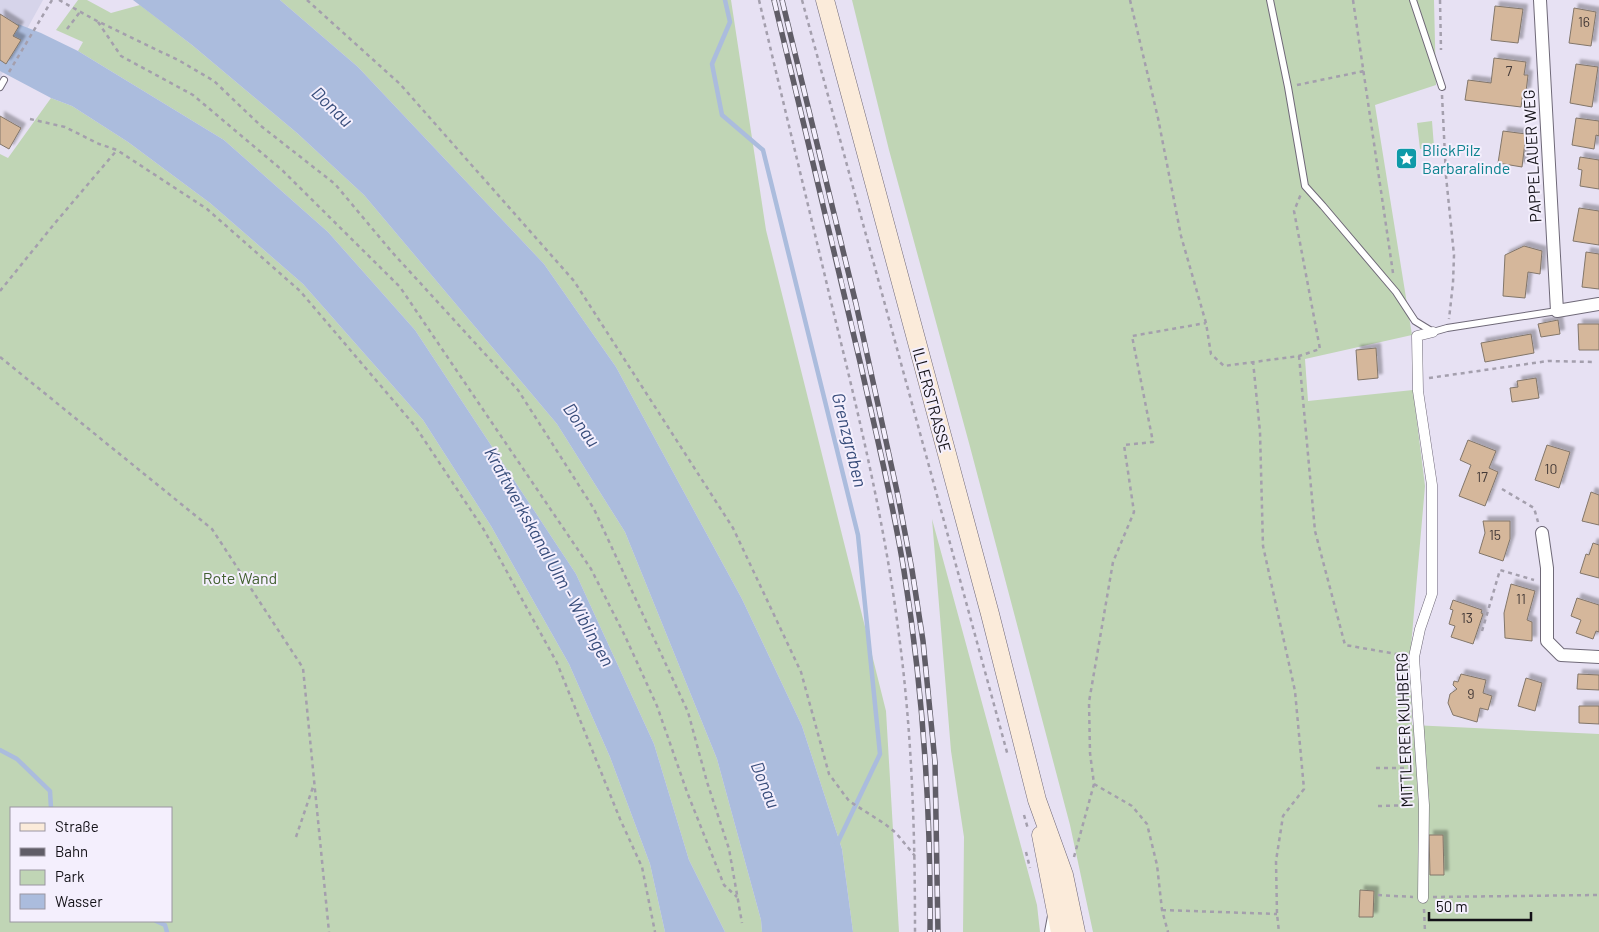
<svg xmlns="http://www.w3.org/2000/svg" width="1599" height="932" viewBox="0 0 1599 932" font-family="Barlow,sans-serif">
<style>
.industrial{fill:#d6d4ea}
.green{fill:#c0d5b5;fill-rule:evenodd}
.water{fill:#abbcdd}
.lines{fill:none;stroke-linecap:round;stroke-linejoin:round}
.stream{stroke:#abbcdd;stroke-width:4.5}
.building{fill:#d5b79b;stroke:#82766a;filter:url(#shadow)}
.service-casing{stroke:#6f6978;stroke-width:8}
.pedestrian-casing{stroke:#6f6978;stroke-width:11}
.minor-casing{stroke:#6f6978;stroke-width:14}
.secondary-casing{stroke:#6f6978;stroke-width:19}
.path{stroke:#a49fad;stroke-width:2.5;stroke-dasharray:4 4;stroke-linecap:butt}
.service{stroke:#fff;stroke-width:6}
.pedestrian{stroke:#fff;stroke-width:10}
.minor{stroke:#fff;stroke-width:12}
.secondary{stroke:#fbebda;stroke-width:18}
.rail-casing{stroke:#605d67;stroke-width:5.5}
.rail{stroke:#f4effd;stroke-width:4;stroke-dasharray:11;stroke-linecap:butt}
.labels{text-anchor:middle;stroke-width:4;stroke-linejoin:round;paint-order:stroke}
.number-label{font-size:14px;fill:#443a38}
.culture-label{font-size:16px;fill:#0d838f;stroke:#f4effd;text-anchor:start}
.street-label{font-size:16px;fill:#131117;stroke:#f4effd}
.park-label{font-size:16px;fill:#436131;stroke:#f4effd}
.water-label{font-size:18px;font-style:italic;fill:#384d7b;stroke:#f4effd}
</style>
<defs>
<filter id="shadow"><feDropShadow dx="4.5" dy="-4.5" stdDeviation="1" flood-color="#0004"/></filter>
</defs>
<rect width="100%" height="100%" fill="#e7e1f3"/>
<path class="industrial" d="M0,0H43L0,78Z"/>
<path class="green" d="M78,0H87L111,13L140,5L192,45L297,133L364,195L557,424L625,532L717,759L761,920L762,932H725L689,860L654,744L576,574L415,330L328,232L224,140L78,51L83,42L56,30Z
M280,0H731L766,230L886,711L899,932H853L842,849L802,726L742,599L616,367L544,264L358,67Z
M852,0H1434L1436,85L1375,105L1412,335L1305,359L1308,401L1413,390L1425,486L1410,658L1412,725L1599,734V932H1093L1070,825L969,443L889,150Z
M51,98L72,106L128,142L210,203L303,284L423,420L491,526L569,664L610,757L650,864L665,932H0V154L8,158ZM11,808H171V921H11Z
M1432,121L1434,147L1420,149L1417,123Z
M932,519L1037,905L1040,932H963L964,837L951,751Z"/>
<path class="water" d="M133,0H280L358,67L544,264L616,367L742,599L802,726L842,849L853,932H762L761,920L717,759L625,532L557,424L364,195L297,133L192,45Z
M0,17L41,33L78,51L224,140L328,232L415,330L576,574L654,744L689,860L725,932H665L650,864L610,757L569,664L491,526L423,420L303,284L210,203L128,142L72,106L51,98L0,71Z"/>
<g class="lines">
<path class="stream" d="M725,0L730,22L712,64L722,115L763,150L858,535L880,754L837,844
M0,750L17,759L50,791L51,808
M156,921L165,925L167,932"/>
</g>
<path class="building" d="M1495,6L1523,9L1518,43L1491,40Z
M1574,8L1596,12L1591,46L1569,43Z
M0,14L19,26L13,36L21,40L6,64L0,60Z
M1494,58L1526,62L1524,75H1528L1526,92H1523L1521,107L1465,100L1468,80L1491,83Z
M1576,64L1598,67L1592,107L1570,103Z
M0,116L21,128L9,149L0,144Z
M1576,118L1599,121V136L1596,135L1594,149L1572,145Z
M1503,131L1526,134L1522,167L1498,163Z
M1580,157L1599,160V189L1580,186L1582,170L1578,169Z
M1579,208L1599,211V245L1573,241Z
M1524,246L1542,251L1540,274L1528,272L1525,298L1503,296L1505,255Z
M1586,252L1599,254V289L1582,287Z
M1558,320L1560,334L1541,337L1538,324Z
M1578,324H1599V350H1579Z
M1531,334L1534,353L1485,362L1481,343Z
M1376,348L1378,378L1358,380L1356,350Z
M1536,378L1539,398L1512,402L1510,388L1518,387L1517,381Z
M1468,440L1496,451L1489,468L1498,472L1485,506L1459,496L1471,465L1460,460Z
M1547,445L1570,452L1559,488L1535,480Z
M1591,492L1599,495V525L1582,521Z
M1483,521H1510V539L1503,561L1479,553L1485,533Z
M1593,543L1599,545V578L1580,573L1586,554L1589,555Z
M1511,584L1535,591L1527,620L1532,622V641L1505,638L1504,613Z
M1577,598L1599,605V632L1596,631L1593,639L1576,633L1581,620L1571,616Z
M1453,600L1482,610L1481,613L1483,614L1473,644L1451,637L1455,626L1449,624L1453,610L1450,609Z
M1461,674L1486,680L1483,693L1492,696L1488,710L1480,708L1477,722L1453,715L1448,703L1450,694L1457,689L1453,685L1454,681L1458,682Z
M1578,674L1599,675V690L1577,689Z
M1526,678L1542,683L1535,711L1518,706Z
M1579,706H1599V724L1579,723Z
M1429,835H1443L1444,875H1430Z
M1360,890L1374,891L1373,917H1359Z"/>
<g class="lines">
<defs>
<path id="service" d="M1270,0L1288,87L1305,186L1323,206L1396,292L1415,321L1433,332L1447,328L1557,311
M1413,0L1442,87
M0,87L4,80
M1048,932L1051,916"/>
<path id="pedestrian" d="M1423,898L1424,805L1414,657L1420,629L1432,594V485L1418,391L1417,336L1433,332"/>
<path id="minor" d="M1540,0L1557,311L1599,304
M1542,533L1547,568V641L1561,655L1599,657"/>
<path id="secondary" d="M825,0L990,614L1037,800L1064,875L1076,932
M1041,835L1060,932"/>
</defs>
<use href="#service" class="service-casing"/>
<use href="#pedestrian" class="pedestrian-casing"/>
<use href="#minor" class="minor-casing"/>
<use href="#secondary" class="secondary-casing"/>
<path class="path" d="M59,0L97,21L180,61L214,81L261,126L335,184L391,251L518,390L594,509L688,712L707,782L729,849L742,923
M307,0L400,84L574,281L733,528L801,672L829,774L849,801L885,824L896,833L915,856
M759,0C783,102 808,204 832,306C858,412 884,519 898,628C912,729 915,830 915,932
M802,0L1008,756
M1130,0L1158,118L1181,236L1206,323L1211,354L1224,366L1299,356L1320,349L1294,211L1301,194
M1353,0L1393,273
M1440,0L1441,50
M98,22L121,56L193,95L282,170L400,287L591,569L625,636L657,706L687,792L724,885L737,897
M67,29L80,12
M9,72L52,0
M1297,85L1364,71
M1442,95L1446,176L1454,255L1453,283L1449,319
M30,119L65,127L99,144L117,150L207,209L300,291L415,426L484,530L557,663L620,819L642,867L655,932
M0,291L55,223L117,150
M1299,356L1315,531L1345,645L1402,655
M0,357L212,529L303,668L329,932
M1253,361L1260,432L1263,546L1295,691L1304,789L1283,816L1276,861L1277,914L1279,932
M1429,378L1548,361L1595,362
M1502,489L1534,508L1538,522
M1482,631L1500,570L1534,580
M1376,768H1410
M1094,784L1132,806L1147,824L1157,865L1162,910L1168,932
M1378,806L1412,805
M1024,815L1028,829
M296,837L314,784
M1026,852L1030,868
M1074,857L1094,784L1090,753L1089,702L1113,562L1134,512L1124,445L1153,442L1132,336L1206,323
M1378,895L1413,897
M1433,897L1599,895
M1424,909L1425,932
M1162,910L1277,914"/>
<use href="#service" class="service"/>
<use href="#pedestrian" class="pedestrian"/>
<use href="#minor" class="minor"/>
<use href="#secondary" class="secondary"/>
<defs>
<path id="rail" d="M774,0C803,122 833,244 861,366C876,434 893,502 904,571C923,690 931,812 930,932
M782,0L856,304L898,496L912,570L923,641L935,762L938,932"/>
</defs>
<use href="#rail" class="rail-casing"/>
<use href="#rail" class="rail"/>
</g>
<defs>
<symbol id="sight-square" viewBox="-11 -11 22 22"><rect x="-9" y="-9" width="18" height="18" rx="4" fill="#0f9aa8" stroke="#f4effd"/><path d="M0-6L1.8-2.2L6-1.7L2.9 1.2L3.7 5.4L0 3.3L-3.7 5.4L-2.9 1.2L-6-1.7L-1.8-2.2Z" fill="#fff"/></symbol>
</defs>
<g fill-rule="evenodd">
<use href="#sight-square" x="1394" y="146" width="25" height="25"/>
</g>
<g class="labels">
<g class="number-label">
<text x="1584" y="27">16</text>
<text x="1509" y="76">7</text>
<text x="1551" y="474">10</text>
<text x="1482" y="482">17</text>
<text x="1495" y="540">15</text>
<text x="1521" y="604">11</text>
<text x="1467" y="623">13</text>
<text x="1471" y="699">9</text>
</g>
<g class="culture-label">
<text x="1422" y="156">BlickPilz<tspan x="1422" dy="18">Barbaralinde</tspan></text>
</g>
<g class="street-label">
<text transform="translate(1532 156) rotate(-93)" y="6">PAPPELAUER WEG</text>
<text transform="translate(932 400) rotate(75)" y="6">ILLERSTRASSE</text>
<text transform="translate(1404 730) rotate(-92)" y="6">MITTLERER KUHBERG</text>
</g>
<g class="park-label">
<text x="240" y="584">Rote Wand</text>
</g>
<g class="water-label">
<text transform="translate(332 107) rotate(44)" y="6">Donau</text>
<text transform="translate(581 425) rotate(55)" y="6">Donau</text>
<text transform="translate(849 440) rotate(76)" y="6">Grenzgraben</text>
<text transform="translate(549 557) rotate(61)" y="6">Kraftwerkskanal Ulm - Wiblingen</text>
<text transform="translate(765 785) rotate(68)" y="6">Donau</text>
</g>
</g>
<rect x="10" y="807" width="162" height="115" fill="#f4effd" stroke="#9a96a1"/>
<rect x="20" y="823" width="25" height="8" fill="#fbebda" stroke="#9a96a1"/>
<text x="55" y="832" font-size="15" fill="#131117">Straße</text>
<rect x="20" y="848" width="25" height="8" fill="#605d67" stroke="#9a96a1"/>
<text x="55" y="857" font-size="15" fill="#131117">Bahn</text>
<rect x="20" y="870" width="25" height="15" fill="#c0d5b5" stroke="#9a96a1"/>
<text x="55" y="882" font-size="15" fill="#131117">Park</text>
<rect x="20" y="894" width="25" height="15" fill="#abbcdd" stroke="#9a96a1"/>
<text x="55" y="907" font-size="15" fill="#131117">Wasser</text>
<path d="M1429 912v8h102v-8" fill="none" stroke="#131117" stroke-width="2.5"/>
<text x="1436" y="912" font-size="15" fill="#131117" stroke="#f4effd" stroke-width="4" paint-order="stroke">50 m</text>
</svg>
